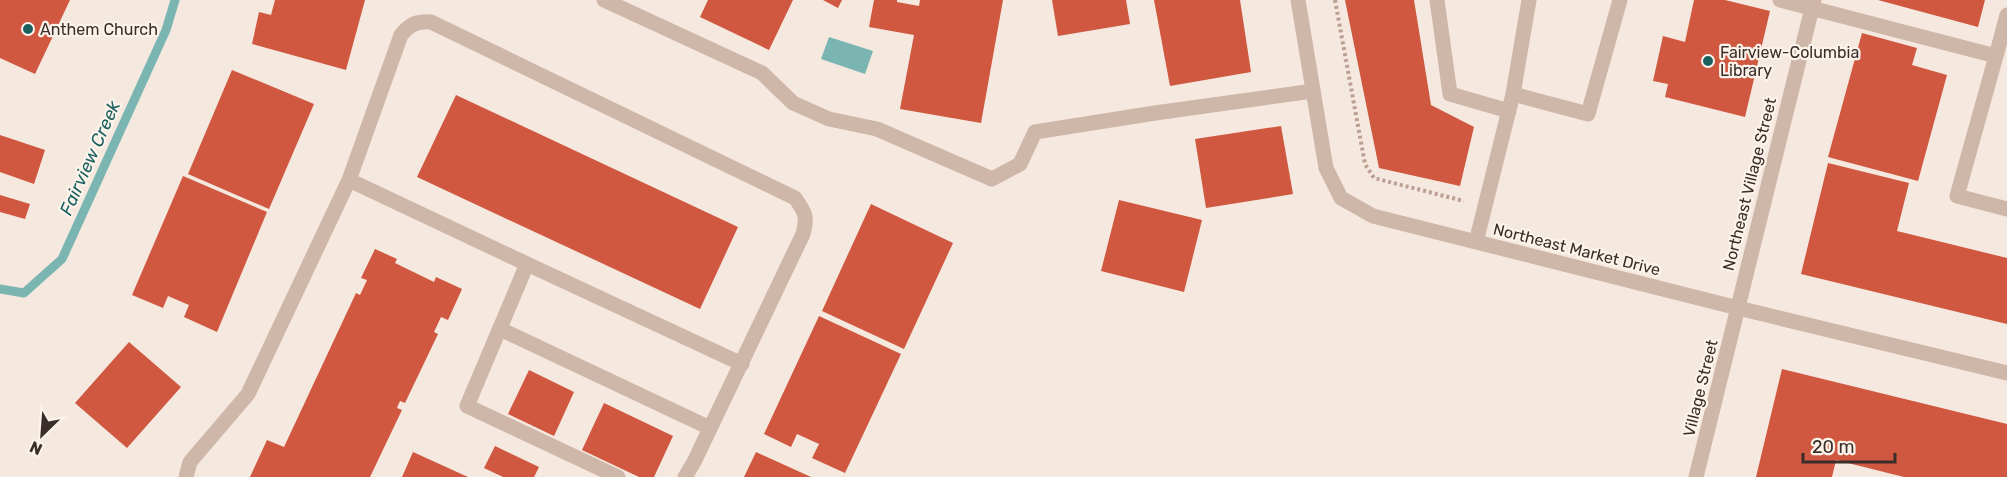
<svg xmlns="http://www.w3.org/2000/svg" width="2007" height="477" viewBox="0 0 2007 477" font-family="Rubik,sans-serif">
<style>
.water{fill:#7ab5b2}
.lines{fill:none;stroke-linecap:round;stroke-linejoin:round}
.stream{stroke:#7ab5b2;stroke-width:9}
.building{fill:#d05740}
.path{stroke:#bba092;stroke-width:4;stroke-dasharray:3 3;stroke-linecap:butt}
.minor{stroke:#ceb6a8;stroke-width:15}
.poi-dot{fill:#1a605f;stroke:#fcf3eb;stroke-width:2}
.labels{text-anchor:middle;stroke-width:4.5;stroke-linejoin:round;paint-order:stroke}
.poi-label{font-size:16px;fill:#3b2d29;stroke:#fcf3eb;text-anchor:start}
.street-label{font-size:16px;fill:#3b2d29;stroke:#fcf3eb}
.water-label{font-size:18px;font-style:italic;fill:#1a605f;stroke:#fcf3eb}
</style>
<rect width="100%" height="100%" fill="#f5e8de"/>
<path class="water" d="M829,37L873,51L865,74L821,59Z"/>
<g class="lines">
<path class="stream" d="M0,289L24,293L62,259L166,30L175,0"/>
</g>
<path class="building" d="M0,0H70L35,74L0,58Z
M275,0H365L346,70L252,44L259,12L271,15Z
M708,0H793L769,50L700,17Z
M823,0H842L838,8Z
M874,0H897V2L919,6L920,0H1003L981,123L900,109L914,35L869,27Z
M1052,0H1126L1130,24L1058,36Z
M1154,0H1240L1251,72L1170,86Z
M1345,0H1414L1431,105L1474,127L1460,186L1379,168Z
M1694,0H1725L1770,11L1745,117L1665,97L1668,84L1653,81L1663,36L1685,42Z
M1878,0H1985L1978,27Z
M1862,33L1917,48L1912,65L1947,75L1918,181L1828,157Z
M232,70L314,104L269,209L188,174Z
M456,95L738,227L700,309L417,177Z
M1281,126L1293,194L1206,208L1195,139Z
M0,135L45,150L34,184L0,172Z
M1828,163L1909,183L1897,231L2007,258V324L1801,274Z
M183,176L267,212L217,332L184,317L189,305L168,296L163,308L132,295Z
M0,195L30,204L25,219L0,212Z
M1119,200L1202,220L1184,292L1101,271Z
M871,204L953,243L904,349L822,311Z
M375,249L397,259L395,263L434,282L436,277L462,289L448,320L441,317L434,332L438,334L405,403L400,401L397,408L402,410L370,477H250L267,440L284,447L356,293L360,295L367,280L361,278Z
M819,316L901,354L845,473L812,458L819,444L797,434L791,447L764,434Z
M129,342L181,387L127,448L75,403Z
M1782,369L2007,424V477H1904L1836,460L1832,477H1756Z
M529,370L574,392L554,436L508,414Z
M604,403L673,436L654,477H639L582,450Z
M495,446L539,467L534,477H503L484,468Z
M413,452L468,477H402Z
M756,452L811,477H744Z"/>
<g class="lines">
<path class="path" d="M1335,0L1365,164L1374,178L1464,201"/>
<path class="minor" d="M604,0L762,73L793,103L829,119L877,129L992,179L1020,164L1035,132L1155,113L1313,91
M1298,0L1326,168L1341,198L1373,216L1738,308L2007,373
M1437,0L1450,94L1509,111
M1780,0L1996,56L2007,15
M1996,56L1957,196L2007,209
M1513,94L1529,0
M349,180L401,35C410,24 417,21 431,22L795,198C805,212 808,217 803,234L694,462L685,477
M1476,242L1513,94L1588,114L1620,0
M527,264L742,364
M500,329L710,428
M186,477L190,462L248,394L349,180L527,264L467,406L618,477
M1696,477L1814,0"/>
</g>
<g class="poi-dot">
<circle cx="28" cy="29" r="6"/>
<circle cx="1708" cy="61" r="6"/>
</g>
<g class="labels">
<g class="poi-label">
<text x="40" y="35">Anthem Church</text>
<text x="1720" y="58">Fairview-Columbia<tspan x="1720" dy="18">Library</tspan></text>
</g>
<g class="street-label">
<text transform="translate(1749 184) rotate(-76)" y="6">Northeast Village Street</text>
<text transform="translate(1577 249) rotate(14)" y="6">Northeast Market Drive</text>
<text transform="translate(1700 388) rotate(-76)" y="6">Village Street</text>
</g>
<g class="water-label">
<text transform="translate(90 158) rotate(-66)" y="6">Fairview Creek</text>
</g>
</g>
<g transform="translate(42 435) rotate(205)" stroke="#fcf3eb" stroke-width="4.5" paint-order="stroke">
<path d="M0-4.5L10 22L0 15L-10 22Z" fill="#3b2d29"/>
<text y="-9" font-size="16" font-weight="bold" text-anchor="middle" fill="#3b2d29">N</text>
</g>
<path d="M1803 453v9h92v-9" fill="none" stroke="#3b2d29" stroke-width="3"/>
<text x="1812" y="453" font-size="18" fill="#3b2d29" stroke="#fcf3eb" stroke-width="4.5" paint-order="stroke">20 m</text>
</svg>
